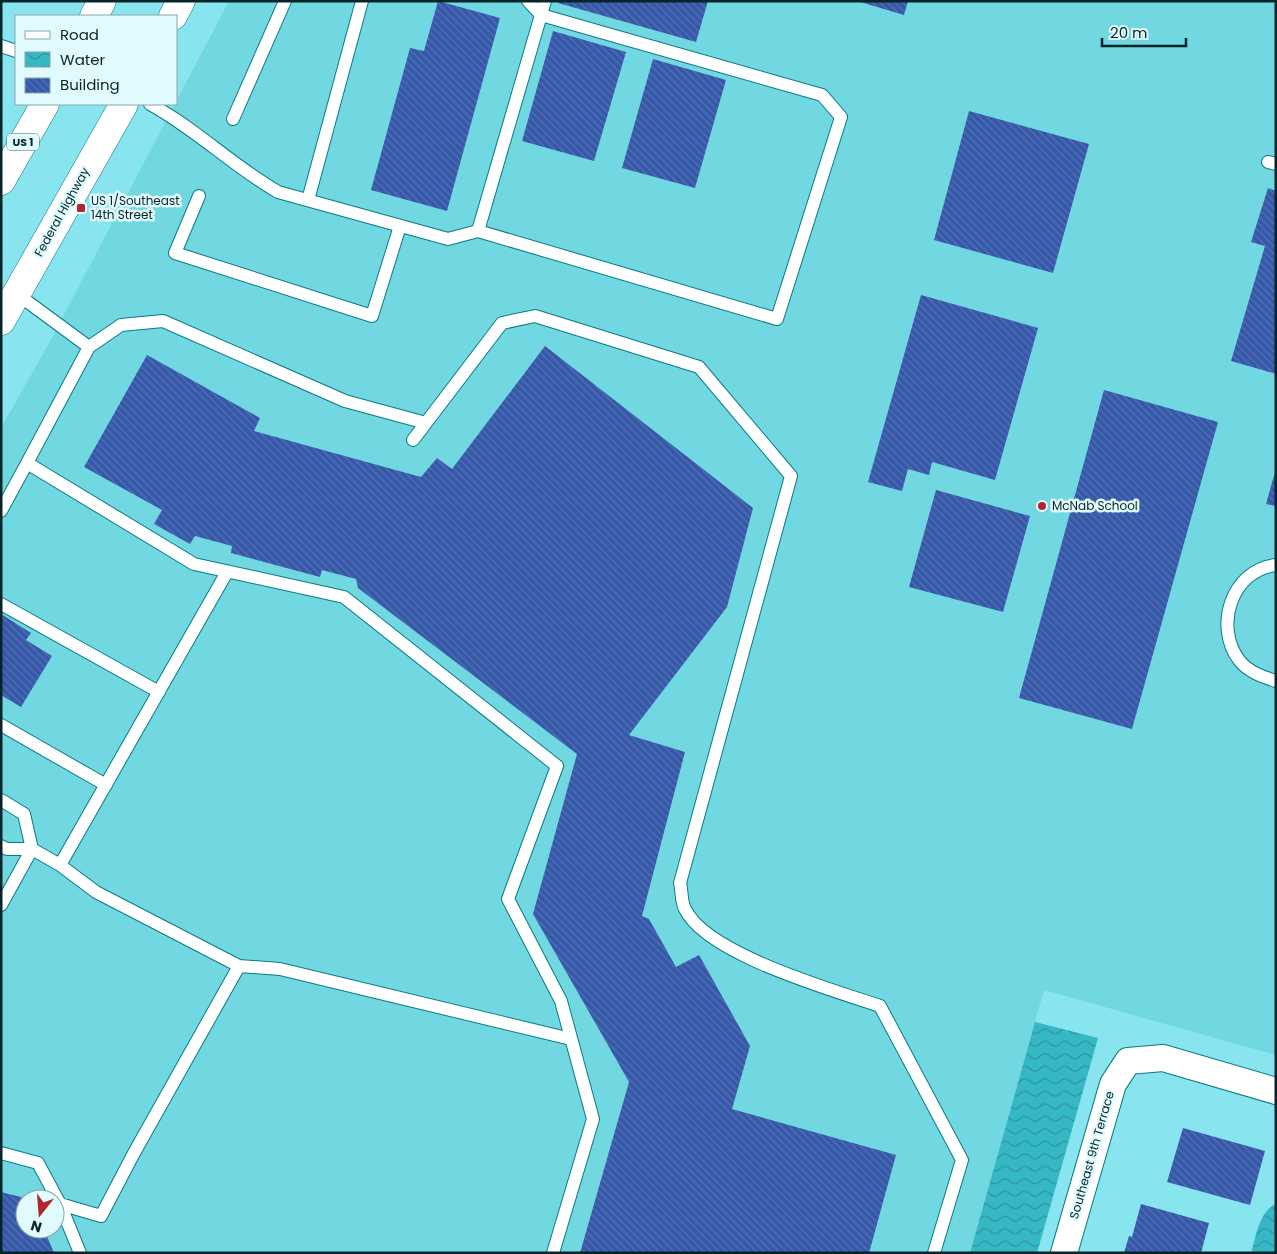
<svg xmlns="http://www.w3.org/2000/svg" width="1277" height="1254" viewBox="0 0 1277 1254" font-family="Poppins,sans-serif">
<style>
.built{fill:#71d8e2;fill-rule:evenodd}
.water{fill:url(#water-waves)}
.building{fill:url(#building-back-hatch)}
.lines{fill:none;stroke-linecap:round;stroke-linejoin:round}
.lane-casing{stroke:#087b85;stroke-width:14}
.street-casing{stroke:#087b85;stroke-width:28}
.primary-casing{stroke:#087b85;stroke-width:29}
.lane{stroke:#fff;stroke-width:12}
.street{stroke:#fff;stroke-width:26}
.primary{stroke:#fff;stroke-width:28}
.poi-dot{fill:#b5242c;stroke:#e1fafd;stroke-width:2}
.labels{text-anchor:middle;stroke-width:5;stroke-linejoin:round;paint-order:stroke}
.shield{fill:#e1fafd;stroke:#486568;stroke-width:1}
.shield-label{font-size:11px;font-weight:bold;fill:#062528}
.poi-label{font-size:12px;fill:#062528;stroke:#e1fafd;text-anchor:start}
.street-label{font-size:12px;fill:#062528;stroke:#e1fafd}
</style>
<defs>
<pattern id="water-waves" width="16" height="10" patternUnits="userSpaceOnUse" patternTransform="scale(1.25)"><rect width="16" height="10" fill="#36b8c4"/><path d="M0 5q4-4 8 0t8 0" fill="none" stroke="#2c959f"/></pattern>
<pattern id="building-back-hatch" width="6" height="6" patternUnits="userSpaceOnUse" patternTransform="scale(1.25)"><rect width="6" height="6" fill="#3558aa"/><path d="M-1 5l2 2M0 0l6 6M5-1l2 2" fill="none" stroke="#5572af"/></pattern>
</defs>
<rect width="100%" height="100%" fill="#88e5ef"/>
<path class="built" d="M229,1H1276V1055L1044,990L970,1253H1V428L48,345ZM25,1199H55V1229H25Z"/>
<path class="water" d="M1035,1022L1098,1038L1037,1253H970Z
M1276,1204V1253H1251C1256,1237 1259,1211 1276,1204Z"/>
<path class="building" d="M438,1L500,18L447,211L371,190L410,48L424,51Z
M559,1H708L696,42L558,3Z
M857,1H908L904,15Z
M553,31L626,52L594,161L522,141Z
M653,59L726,80L695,188L622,168Z
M969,111L1089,144L1053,273L934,240Z
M1268,188L1276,191V374L1231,361L1265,246L1251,242Z
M921,295L1038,328L995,480L932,462L929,475L908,469L902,491L868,482Z
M545,346L753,508L727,607L629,735L685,752L642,916L649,919L676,967L699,955L750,1046L732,1109L896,1155L869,1253H580L629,1082L533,914L577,754L358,588L356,579L322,570L320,577L231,553L232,546L195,536L190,544L154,524L162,510L84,467L147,355L260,418L254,431L421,477L437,458L452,469Z
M1104,390L1218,422L1132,729L1019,698Z
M1275,472H1276V506L1266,504Z
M936,490L1030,516L1003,612L909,587Z
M1,614L31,633L26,640L52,656L21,707L1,695Z
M1183,1128L1265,1151L1250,1205L1167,1182Z
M1,1192L25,1198V1229H44L54,1253H1Z
M1141,1204L1209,1223L1201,1253H1124L1129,1236L1132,1237Z"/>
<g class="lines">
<defs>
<path id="lane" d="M1,46L16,51
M150,104C196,129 233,166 278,192L448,239L478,231L545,1
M233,119L285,1
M1268,162L1276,164
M199,196L175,253L372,316L400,226
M308,200L362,1
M478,231L777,319L841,117L822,95L541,15L528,1
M17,294L89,347L27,463L194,564L344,597L557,766L508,899L561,1001L593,1119L553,1253
M89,347L121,325L163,321L345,401L426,423
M413,440L502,323L535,316L699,367L791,476L680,883C682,890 681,902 685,909C706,954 833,990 880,1006L962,1160L934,1253
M1,511L27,463
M1276,565C1231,570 1214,627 1239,660C1248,672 1263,677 1276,681
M1,604L159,692
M1,725L106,785
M1,800L24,814L32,849L1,905
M1,846L7,849H32L60,865L96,892L239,966L134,1153L101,1216L60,1204
M60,865L227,572
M239,966L280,969L571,1039
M1,1153L38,1163L60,1204L80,1253"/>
<path id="street" d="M1064,1253L1113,1084L1128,1061L1163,1058L1276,1091"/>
<path id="primary" d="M94,16L102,1
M173,16L181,1
M1,181L45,104
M1,321L124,104"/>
</defs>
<use href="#lane" class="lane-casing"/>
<use href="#street" class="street-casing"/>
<use href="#primary" class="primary-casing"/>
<use href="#lane" class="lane"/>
<use href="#street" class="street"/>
<use href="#primary" class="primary"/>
</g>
<g class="poi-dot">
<rect x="76" y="203" width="10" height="10" rx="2.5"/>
<circle cx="1042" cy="506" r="5"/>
</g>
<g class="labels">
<rect class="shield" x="7" y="133.5" width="32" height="17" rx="4"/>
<g class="shield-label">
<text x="23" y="146">US 1</text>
</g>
<g class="poi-label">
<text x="91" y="205">US 1/Southeast<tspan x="91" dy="14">14th Street</tspan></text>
<text x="1052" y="510">McNab School</text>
</g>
<g class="street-label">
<text transform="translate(62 212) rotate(-61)" y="4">Federal Highway</text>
<text transform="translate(1092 1155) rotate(-74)" y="4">Southeast 9th Terrace</text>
</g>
</g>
<rect width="1277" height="1254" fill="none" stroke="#062528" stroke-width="5"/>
<rect x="15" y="15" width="162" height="90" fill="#e1fafd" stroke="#89a5a8"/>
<rect x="25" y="31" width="25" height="8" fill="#ffffff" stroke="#89a5a8"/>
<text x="60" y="40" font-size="15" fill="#062528">Road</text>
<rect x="25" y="52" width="25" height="15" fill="url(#water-waves)" stroke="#89a5a8"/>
<text x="60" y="65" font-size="15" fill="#062528">Water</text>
<rect x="25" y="78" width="25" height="15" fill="url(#building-back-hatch)" stroke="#89a5a8"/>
<text x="60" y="90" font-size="15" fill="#062528">Building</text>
<g transform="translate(40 1214) rotate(197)"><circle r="24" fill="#e1fafd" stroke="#89a5a8"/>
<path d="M0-4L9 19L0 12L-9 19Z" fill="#b5242c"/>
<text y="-8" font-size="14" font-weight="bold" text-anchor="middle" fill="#062528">N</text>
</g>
<path d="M1102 38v8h84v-8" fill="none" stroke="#062528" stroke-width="2.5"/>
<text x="1110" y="38" font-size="15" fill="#062528" stroke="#e1fafd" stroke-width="4" paint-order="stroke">20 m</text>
</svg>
